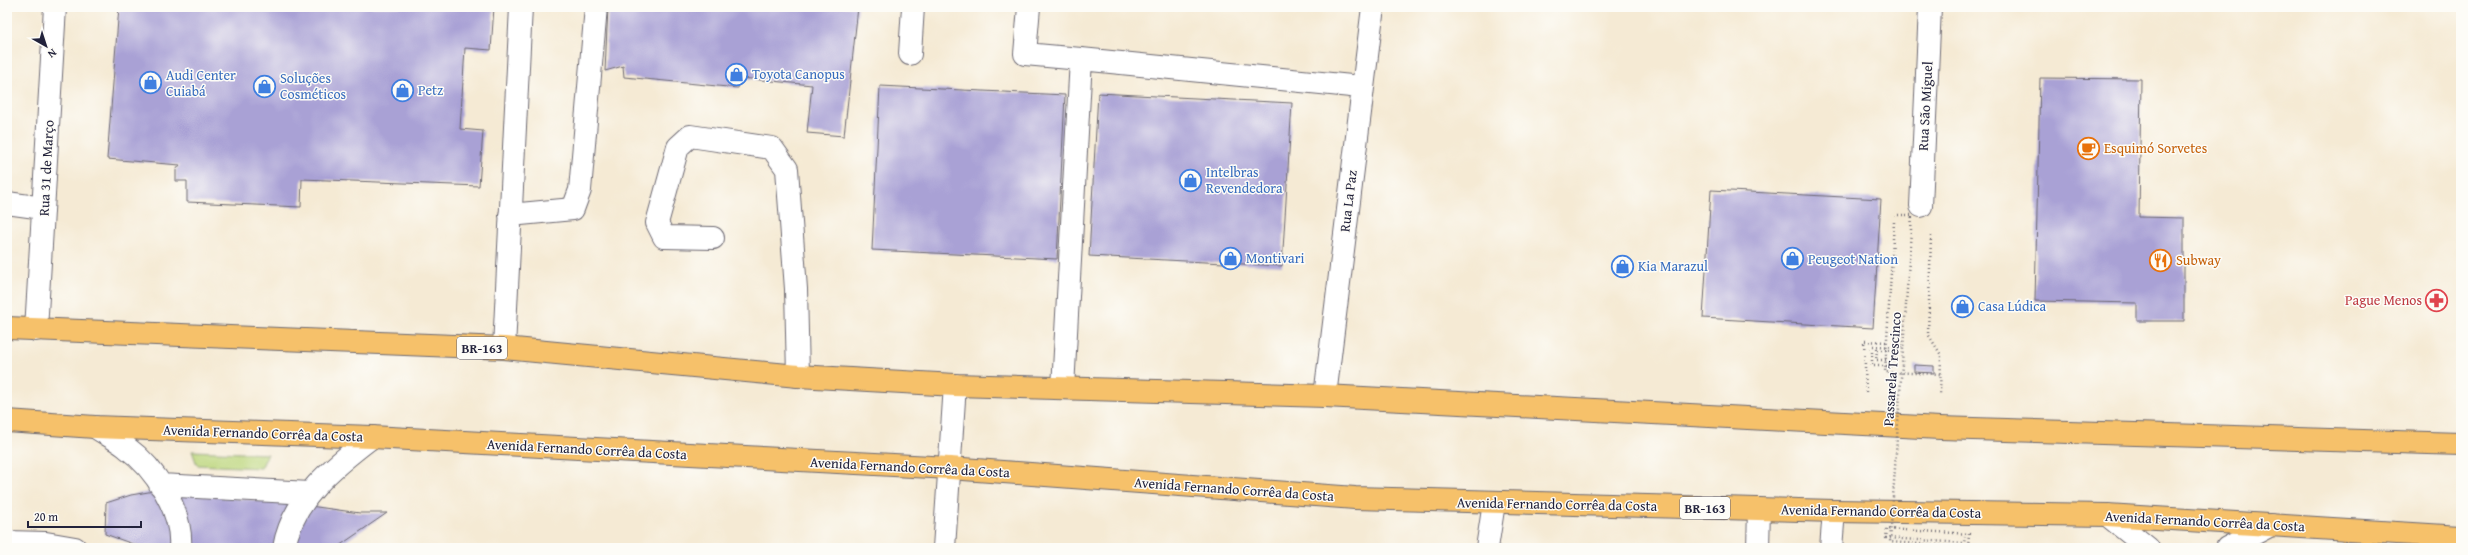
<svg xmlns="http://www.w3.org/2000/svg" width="2468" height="555" viewBox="0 0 2468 555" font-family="'Gentium Book Plus',serif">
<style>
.green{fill:#bbd57a;stroke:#6e7c5a}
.building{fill:#a9a1d5}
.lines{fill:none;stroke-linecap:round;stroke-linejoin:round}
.minor-casing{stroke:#6c6871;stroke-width:24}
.highway-casing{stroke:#6c6871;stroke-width:24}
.path{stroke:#6c6871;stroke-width:2.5;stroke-dasharray:1 3;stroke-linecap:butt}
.minor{stroke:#fff;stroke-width:22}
.highway{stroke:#f6c16b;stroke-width:22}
.path-bridge{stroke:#6c6871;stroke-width:2.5;stroke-dasharray:1 3;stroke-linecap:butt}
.labels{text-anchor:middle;stroke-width:3;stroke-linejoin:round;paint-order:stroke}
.shield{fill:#fdfcf7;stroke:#646373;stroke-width:1}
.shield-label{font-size:13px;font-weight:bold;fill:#22223b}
.shop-label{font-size:14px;fill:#366cbe;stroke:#fdfcf7;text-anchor:start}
.street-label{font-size:14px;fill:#22223b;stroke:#fdfcf7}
.food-label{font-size:14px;fill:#c56008;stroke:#fdfcf7;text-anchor:start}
.health-label{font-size:14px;fill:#be3a42;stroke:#fdfcf7;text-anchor:end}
</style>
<rect width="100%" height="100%" fill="#fdfcf7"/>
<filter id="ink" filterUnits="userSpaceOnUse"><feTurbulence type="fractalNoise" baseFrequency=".025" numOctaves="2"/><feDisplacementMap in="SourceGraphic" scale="8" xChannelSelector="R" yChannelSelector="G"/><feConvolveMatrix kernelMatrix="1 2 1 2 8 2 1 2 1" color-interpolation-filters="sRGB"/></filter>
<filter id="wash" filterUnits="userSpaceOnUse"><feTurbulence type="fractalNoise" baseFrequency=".012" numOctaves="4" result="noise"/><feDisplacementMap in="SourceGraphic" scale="16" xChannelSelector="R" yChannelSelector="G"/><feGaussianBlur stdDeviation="0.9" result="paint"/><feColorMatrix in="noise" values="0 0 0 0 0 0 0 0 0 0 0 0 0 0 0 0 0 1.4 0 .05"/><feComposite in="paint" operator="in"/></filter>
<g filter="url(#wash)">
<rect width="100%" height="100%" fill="#f5ead4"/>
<path class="green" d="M192,451L268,454L261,468L197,465Z"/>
<g id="blocks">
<path class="building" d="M119,7H494L491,50L465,48L460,129L483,131L479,186L302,179L301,207L187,202V181H176V170L180,165L107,159Z
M608,7H858L844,136L807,133L812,85L741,78L738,88L624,77L623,66L605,71Z
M2040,78L2141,79L2139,217L2184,218V321H2137V303L2035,301Z
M880,86L1065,95L1057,259L872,250Z
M1098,93L1292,103L1282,266L1089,256Z
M1711,190L1881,199L1873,328L1703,318Z
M1914,365L1934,366V373L1914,372Z
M154,491L288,503L360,513H387L336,548H144L105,534L106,503L131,495Z"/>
</g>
</g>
<g filter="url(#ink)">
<use href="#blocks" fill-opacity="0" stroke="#6c6871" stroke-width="1"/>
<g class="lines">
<defs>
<path id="minor" d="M1029,7L1025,54L1081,59
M910,54L913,7
M7,203L43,208
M1921,206L1930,7
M510,215L573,209L580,190L596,7
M713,238L664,237L657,223L678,147L690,136L772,148L787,169L796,289L798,376
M36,330L55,7
M504,348L521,7
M1063,388L1081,59L1361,87
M1325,396L1373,7
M95,427C105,434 116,439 126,447C155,468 183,511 180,548
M160,485L310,493
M2107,515L2148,548
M7,542L46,543L75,548
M284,548C292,499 335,465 372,437
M944,548L955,385
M1487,548L1494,503
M1758,548L1759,509
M1831,548L1834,511
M2227,548L2271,525"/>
<path id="highway" d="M7,328L504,348L798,376L955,385L1325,396L1940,428L2461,444
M7,421L95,427L372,437L950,468L1355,498L1834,511L2107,515L2461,537"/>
</defs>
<use href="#minor" class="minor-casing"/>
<use href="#highway" class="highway-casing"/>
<path class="path" d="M1894,222L1885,372L1941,374
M1931,236L1928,334L1941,355L1940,396
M1886,360H1876L1877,350H1894V366H1872V346L1903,347
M1866,392L1864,341L1887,342"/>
<use href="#minor" class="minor"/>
<use href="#highway" class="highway"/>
<path class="path-bridge" d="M1894,215H1912L1890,542L1968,547L1969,534L1887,529L1886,538L1964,543L1965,537"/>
</g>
</g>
<defs>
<symbol id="shop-ring" viewBox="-11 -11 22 22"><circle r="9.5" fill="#fdfcf7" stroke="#3f7fe0" stroke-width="1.5"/><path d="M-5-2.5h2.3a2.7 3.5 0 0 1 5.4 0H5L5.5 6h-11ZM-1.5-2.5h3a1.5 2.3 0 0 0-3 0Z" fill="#3f7fe0"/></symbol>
<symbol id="cafe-ring" viewBox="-11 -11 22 22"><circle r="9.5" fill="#fdfcf7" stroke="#e8710a" stroke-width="1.5"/><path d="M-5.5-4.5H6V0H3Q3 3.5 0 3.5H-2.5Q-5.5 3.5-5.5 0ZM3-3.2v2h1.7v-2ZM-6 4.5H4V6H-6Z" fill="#e8710a"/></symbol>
<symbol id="restaurant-ring" viewBox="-11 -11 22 22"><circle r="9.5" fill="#fdfcf7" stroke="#e8710a" stroke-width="1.5"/><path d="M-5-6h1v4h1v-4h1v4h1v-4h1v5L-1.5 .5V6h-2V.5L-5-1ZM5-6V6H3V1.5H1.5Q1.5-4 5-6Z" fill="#e8710a"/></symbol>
<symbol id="pharmacy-ring" viewBox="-11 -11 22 22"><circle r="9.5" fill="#fdfcf7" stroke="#e0444e" stroke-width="1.5"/><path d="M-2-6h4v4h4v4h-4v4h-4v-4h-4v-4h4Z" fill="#e0444e"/></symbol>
</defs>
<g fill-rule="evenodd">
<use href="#shop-ring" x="724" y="62" width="25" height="25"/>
<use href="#shop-ring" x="138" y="70" width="25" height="25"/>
<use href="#shop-ring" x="252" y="74" width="25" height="25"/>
<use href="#shop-ring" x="390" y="78" width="25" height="25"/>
<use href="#cafe-ring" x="2076" y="136" width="25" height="25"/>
<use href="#shop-ring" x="1178" y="168" width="25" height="25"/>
<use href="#shop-ring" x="1218" y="246" width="25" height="25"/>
<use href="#shop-ring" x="1780" y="246" width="25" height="25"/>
<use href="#restaurant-ring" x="2148" y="248" width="25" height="25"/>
<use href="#shop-ring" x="1610" y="254" width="25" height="25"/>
<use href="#pharmacy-ring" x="2424" y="288" width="25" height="25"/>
<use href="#shop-ring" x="1950" y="294" width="25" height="25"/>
</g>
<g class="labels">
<g class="shield">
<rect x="457" y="337" width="50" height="22" rx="3"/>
<rect x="1680" y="497" width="50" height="22" rx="3"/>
</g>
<g class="shield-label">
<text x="482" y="353">BR-163</text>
<text x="1705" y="513">BR-163</text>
</g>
<g class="shop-label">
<text x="752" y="79">Toyota Canopus</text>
<text x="166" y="80">Audi Center<tspan x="166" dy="16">Cuiabá</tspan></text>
<text x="280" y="83">Soluções<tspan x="280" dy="16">Cosméticos</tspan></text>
<text x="418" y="95">Petz</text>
<text x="1206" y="177">Intelbras<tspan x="1206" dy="16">Revendedora</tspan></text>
<text x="1246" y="263">Montivari</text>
<text x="1808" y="264">Peugeot Nation</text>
<text x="1638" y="271">Kia Marazul</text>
<text x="1978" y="311">Casa Lúdica</text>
</g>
<g class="street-label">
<text transform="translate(1925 106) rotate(-87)" y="5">Rua São Miguel</text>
<text transform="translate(46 168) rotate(-87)" y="5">Rua 31 de Março</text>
<text transform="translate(1348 201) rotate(-83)" y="5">Rua La Paz</text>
<text transform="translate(1892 369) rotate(-86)" y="5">Passarela Trescinco</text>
<text transform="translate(263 433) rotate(2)" y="5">Avenida Fernando Corrêa da Costa</text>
<text transform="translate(587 449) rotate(3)" y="5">Avenida Fernando Corrêa da Costa</text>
<text transform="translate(910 467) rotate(3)" y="5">Avenida Fernando Corrêa da Costa</text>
<text transform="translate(1234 489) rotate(4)" y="5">Avenida Fernando Corrêa da Costa</text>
<text transform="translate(1557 504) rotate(1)" y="5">Avenida Fernando Corrêa da Costa</text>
<text transform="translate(1881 511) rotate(1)" y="5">Avenida Fernando Corrêa da Costa</text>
<text transform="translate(2205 521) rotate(3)" y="5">Avenida Fernando Corrêa da Costa</text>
</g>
<g class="food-label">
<text x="2104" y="153">Esquimó Sorvetes</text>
<text x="2176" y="265">Subway</text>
</g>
<g class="health-label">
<text x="2422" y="305">Pague Menos</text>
</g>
</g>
<rect width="2468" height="555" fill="none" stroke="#fdfcf7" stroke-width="24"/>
<g transform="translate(46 46) rotate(141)" stroke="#fdfcf7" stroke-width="3" paint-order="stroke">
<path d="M0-3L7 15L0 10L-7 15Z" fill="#22223b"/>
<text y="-6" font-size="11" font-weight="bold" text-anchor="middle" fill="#22223b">N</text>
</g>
<path d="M28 521v6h113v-6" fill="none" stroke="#22223b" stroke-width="2"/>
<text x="34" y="521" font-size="12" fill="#22223b" stroke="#fdfcf7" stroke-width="3" paint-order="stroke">20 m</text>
</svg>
